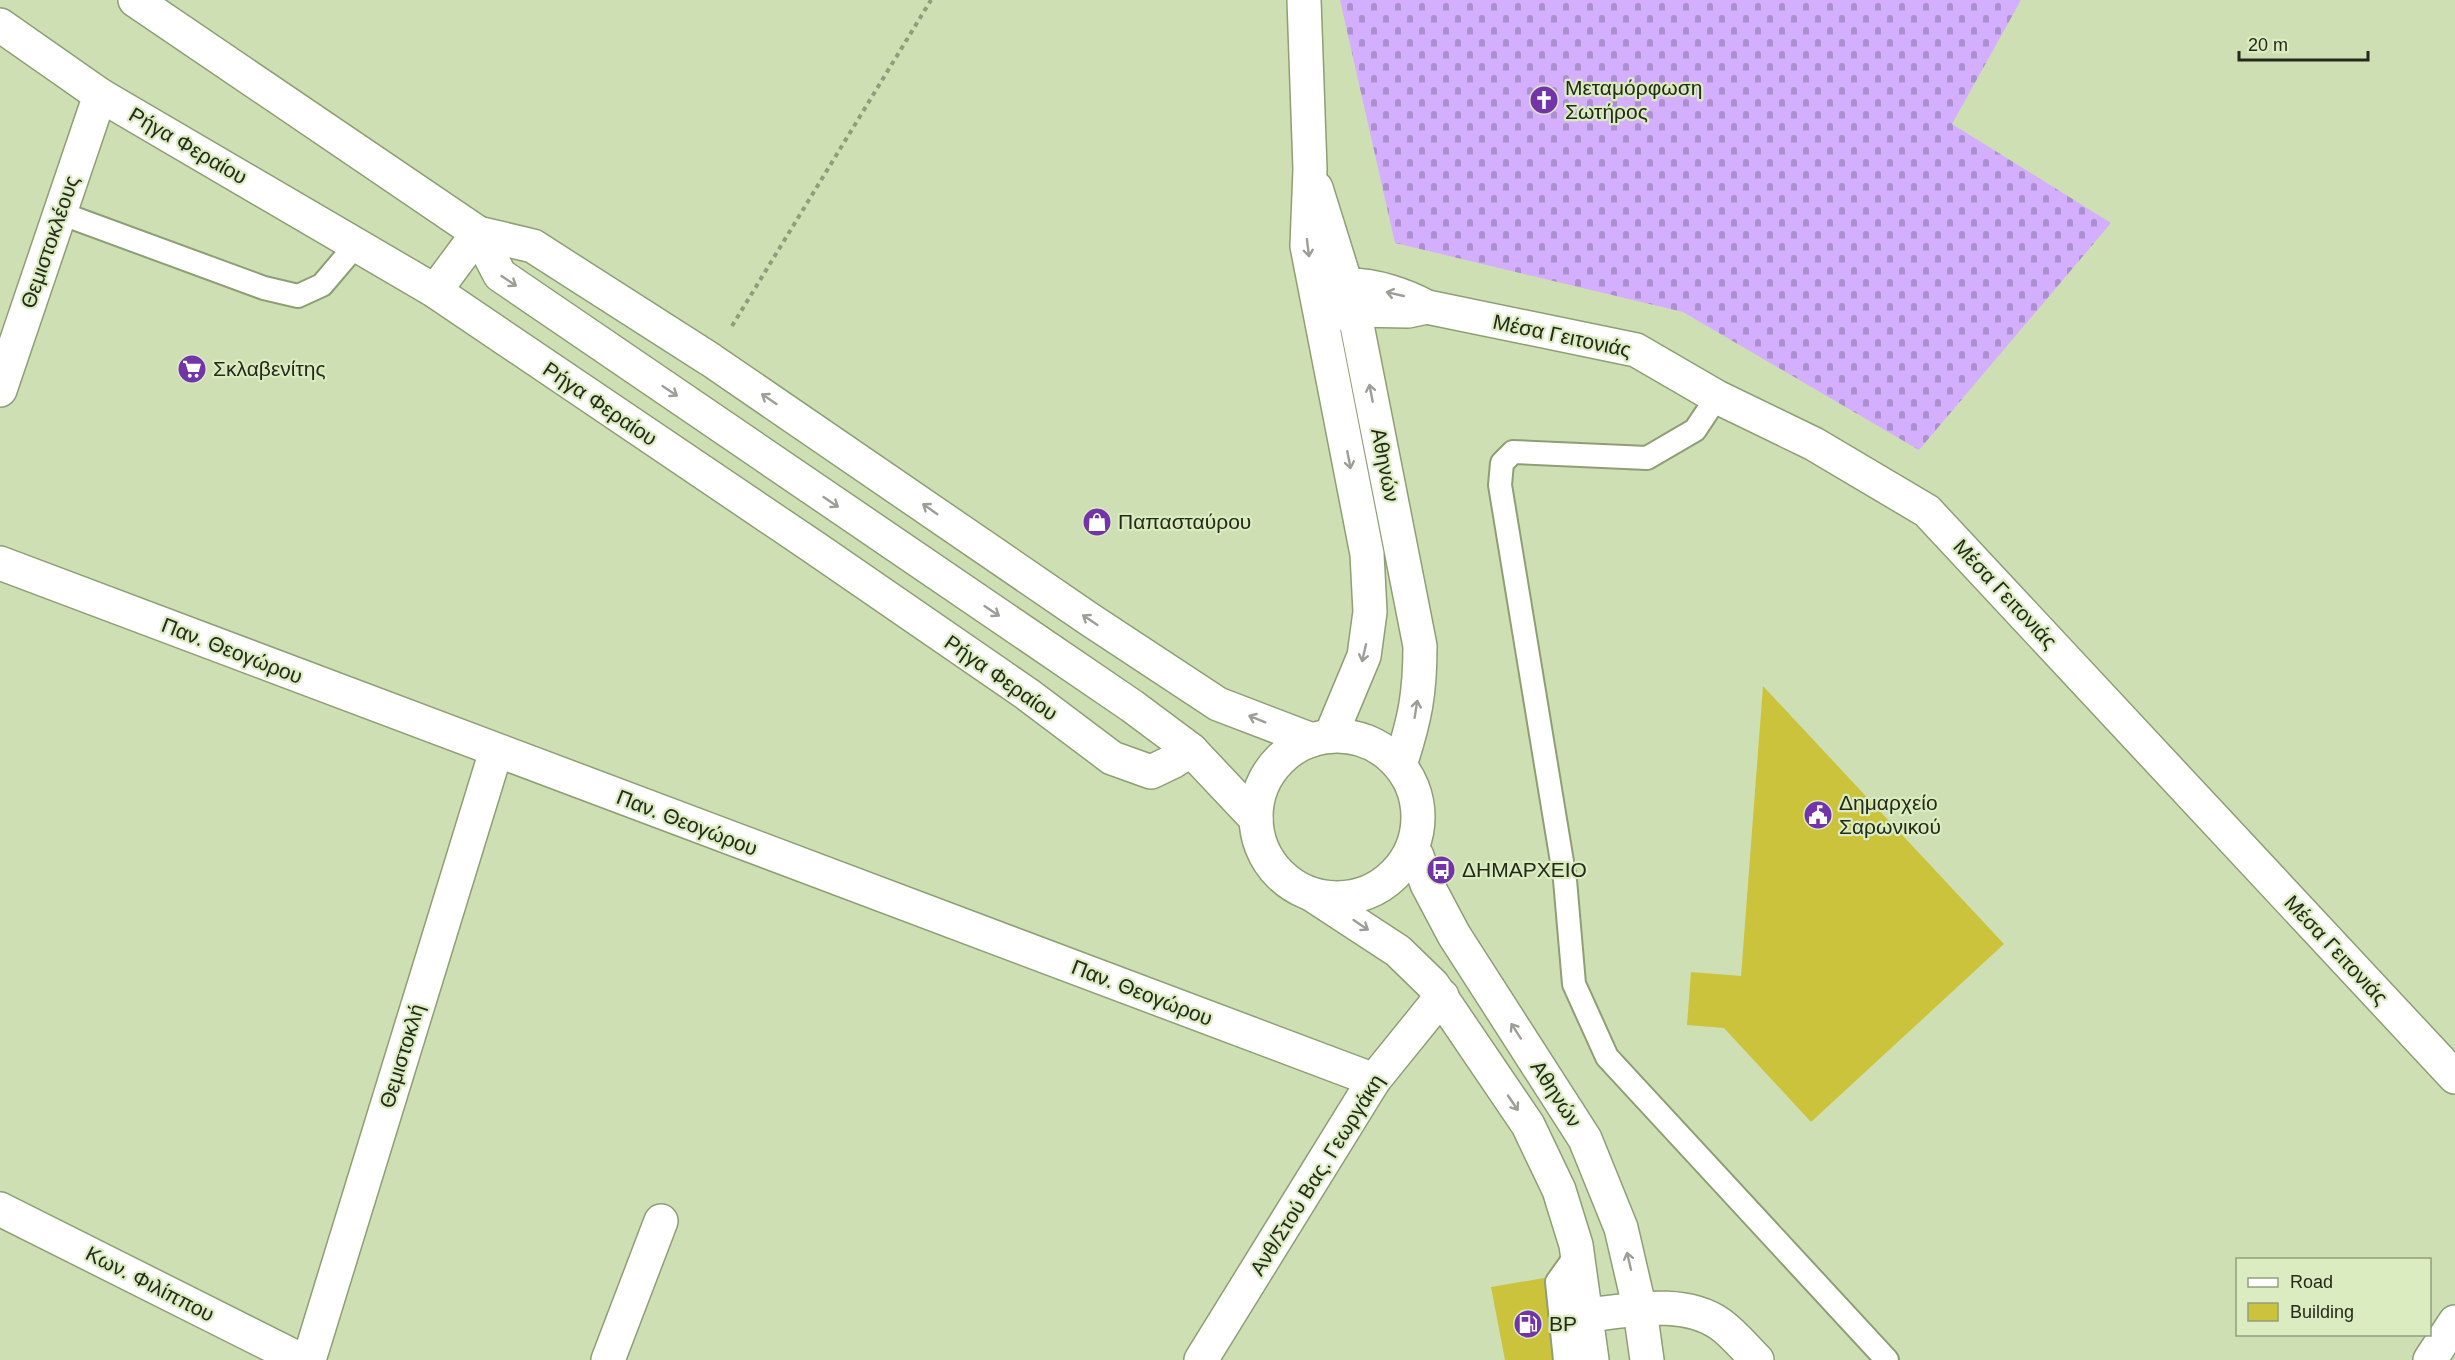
<svg xmlns="http://www.w3.org/2000/svg" width="2455" height="1360" font-family="Arial,sans-serif">
	<style>
		.cemetery { fill: url(#cemetery-stones) }
		.building { fill: #ccc33c }
		.lines { fill: none; stroke-linecap: round; stroke-linejoin: round }
		.service-casing { stroke: #8e9e75; stroke-width: 26 }
		.minor-casing { stroke: #8e9e75; stroke-width: 36 }
		.tertiary-casing { stroke: #8e9e75; stroke-width: 36 }
		.secondary-casing { stroke: #8e9e75; stroke-width: 36 }
		.path { stroke: #909d7c; stroke-width: 4; stroke-dasharray: 4.5 4.5; stroke-linecap: butt }
		.service { stroke: #fff; stroke-width: 22 }
		.minor { stroke: #fff; stroke-width: 33 }
		.tertiary { stroke: #fff; stroke-width: 33 }
		.secondary { stroke: #fff; stroke-width: 33 }
		.oneway { stroke: #9c9f98 }
		.labels { text-anchor: middle; stroke-width: 4.5; stroke-linejoin: round; paint-order: stroke }
		.poi-label { font-size: 21px; fill: #242a1a; stroke: #dbecc0; text-anchor: start }
		.street-label { font-size: 21px; fill: #242a1a; stroke: #dbecc0 }
	</style>
	<defs>
		<pattern id="cemetery-stones" width="16" height="16" patternUnits="userSpaceOnUse" patternTransform="scale(1.5)"><rect width="16" height="16" fill="#d4afff"/><path d="M2 7V4a2 2 0 0 1 4 0v3zM10 15v-3a2 2 0 0 1 4 0v3z" fill="#ac8fce"/></pattern>
	</defs>
	<rect width="100%" height="100%" fill="#cedfb4"/>
	<polygon class="cemetery" points="1340,0 2021,0 1952,124 2111,223 1919,450 1683,312 1395,243"/>
	<g class="building">
		<polygon points="1763,686 2004,944 1811,1122 1724,1028 1687,1025 1691,972 1741,976"/>
		<polygon points="1550,1277 1566,1360 1505,1360 1491,1287"/>
	</g>
	<g class="lines">
		<g class="service-casing">
			<g id="service">
				<polyline points="60,213 264,288 298,296 322,285 356,245"/>
				<polyline points="1717,397 1695,430 1647,458 1513,452 1502,463 1500,485 1565,880 1574,984 1607,1057 1887,1360"/>
				<polyline points="1565,1360 1557,1282 1577,1254"/>
			</g>
		</g>
		<g class="minor-casing">
			<g id="minor">
				<polyline points="0,25 100,95 435,291 818,550 1027,694 1112,758 1151,772 1174,761 1191,750"/>
				<path d="M 1321,290 C 1331,288 1340,285 1350,285 C 1375,285 1405,295 1427,307 L 1408,311 L 1354,310 L 1326,316"/>
				<polyline points="435,291 478,233"/>
				<polyline points="1427,307 1636,350 1717,397 1814,444 1927,511 2455,1077"/>
				<polyline points="0,390 100,95"/>
				<polyline points="0,563 1374,1080"/>
				<polyline points="0,1209 301,1360"/>
				<polyline points="309,1360 496,751"/>
				<polyline points="608,1360 661,1221"/>
				<polyline points="1201,1360 1374,1080 1442,996"/>
				<polyline points="2430,1360 2455,1322"/>
			</g>
		</g>
		<g class="tertiary-casing">
			<g id="tertiary">
				<polyline points="135,0 478,233 533,246 711,360 1089,619 1218,704 1312,740"/>
				<polyline points="478,233 500,275 1132,706 1191,750 1256,819"/>
				<path d="M 1587,1315 C 1629,1311 1682,1298 1720,1324 C 1734,1334 1745,1348 1757,1360"/>
			</g>
		</g>
		<g class="secondary-casing">
			<g id="secondary">
				<polyline points="1304,0 1310,169 1307,246 1367,554 1370,612 1364,656 1331,735"/>
				<path d="M 1316,188 L 1354,310 L 1420,646 C 1420,694 1415,719 1400,765"/>
				<circle cx="1337" cy="817" r="81"/>
				<polyline points="1412,850 1417,856 1427,884 1454,935 1585,1139 1621,1228 1640,1310 1647,1360"/>
				<polyline points="1311,894 1398,951 1433,985 1528,1125 1559,1190 1576,1245 1592,1360"/>
			</g>
		</g>
		<polyline class="path" points="732,326 931,0"/>
		<use href="#service" class="service"/>
		<use href="#minor" class="minor"/>
		<use href="#tertiary" class="tertiary"/>
		<use href="#secondary" class="secondary"/>
	</g>
	<defs><path id="oneway-shaft" d="M-6 0H5M1.5-3L5.5 0L1.5 3" fill="none" stroke-width="1.6" stroke-linecap="round" stroke-linejoin="round" transform="scale(1.5)"/></defs>
	<g class="oneway">
		<use href="#oneway-shaft" transform="translate(1308 248) rotate(83)"/>
		<use href="#oneway-shaft" transform="translate(509 281) rotate(34)"/>
		<use href="#oneway-shaft" transform="translate(1395 294) rotate(-167)"/>
		<use href="#oneway-shaft" transform="translate(670 391) rotate(34)"/>
		<use href="#oneway-shaft" transform="translate(1371 393) rotate(-101)"/>
		<use href="#oneway-shaft" transform="translate(769 399) rotate(-146)"/>
		<use href="#oneway-shaft" transform="translate(1349 460) rotate(79)"/>
		<use href="#oneway-shaft" transform="translate(831 502) rotate(34)"/>
		<use href="#oneway-shaft" transform="translate(930 509) rotate(-145)"/>
		<use href="#oneway-shaft" transform="translate(992 611) rotate(34)"/>
		<use href="#oneway-shaft" transform="translate(1090 620) rotate(-146)"/>
		<use href="#oneway-shaft" transform="translate(1364 653) rotate(103)"/>
		<use href="#oneway-shaft" transform="translate(1416 709) rotate(-81)"/>
		<use href="#oneway-shaft" transform="translate(1257 719) rotate(-158)"/>
		<use href="#oneway-shaft" transform="translate(1361 925) rotate(34)"/>
		<use href="#oneway-shaft" transform="translate(1516 1031) rotate(-123)"/>
		<use href="#oneway-shaft" transform="translate(1513 1103) rotate(56)"/>
		<use href="#oneway-shaft" transform="translate(1629 1261) rotate(-103)"/>
	</g>
	<defs>
		<g id="church-disc" transform="scale(1.5)"><circle r="9.5" fill="#7334a9" stroke="#dbecc0"/><path d="M-1.2-6h2.4v3.5h3.3v2.4h-3.3V6h-2.4V-.1h-3.3v-2.4h3.3Z" fill="#fff"/></g>
		<g id="supermarket-disc" transform="scale(1.5)"><circle r="9.5" fill="#7334a9" stroke="#dbecc0"/><path d="M-6-5.5h2.5l.6 2H6L4.5 2H-2.5L-4.4-4H-6ZM-1.5 3.2a1.3 1.3 0 1 0 .1 0ZM3 3.2a1.3 1.3 0 1 0 .1 0Z" fill="#fff"/></g>
		<g id="shop-disc" transform="scale(1.5)"><circle r="9.5" fill="#7334a9" stroke="#dbecc0"/><path d="M-5-2.5h2.3a2.7 3.5 0 0 1 5.4 0H5L5.5 6h-11ZM-1.5-2.5h3a1.5 2.3 0 0 0-3 0Z" fill="#fff"/></g>
		<g id="civic-disc" transform="scale(1.5)"><circle r="9.5" fill="#7334a9" stroke="#dbecc0"/><path d="M-.6-6.5H3V-4.5H.6V-3L4-1V1h2V6H-6V1h2V-1L-.6-3ZM-1.2 2.5V6h2.4V2.5Z" fill="#fff"/></g>
		<g id="bus-disc" transform="scale(1.5)"><circle r="9.5" fill="#7334a9" stroke="#dbecc0"/><path d="M-5-6H5V4H4V6H2V4H-2V6H-4V4H-5ZM-3.5-4V0h7V-4ZM-3.5 1.2v1.5H-2V1.2ZM2 1.2v1.5H3.5V1.2Z" fill="#fff"/></g>
		<g id="fuel-disc" transform="scale(1.5)"><circle r="9.5" fill="#7334a9" stroke="#dbecc0"/><path d="M-5.5-6h7V0h2V4h1.3V-2.5L3-4.5l.8-.8L6-3V5H2.5V1h-1V6h-7ZM-4.2-4.7v3.2H.2V-4.7Z" fill="#fff"/></g>
	</defs>
	<g fill-rule="evenodd">
		<use href="#church-disc" x="1544" y="100"/>
		<use href="#supermarket-disc" x="192" y="369"/>
		<use href="#shop-disc" x="1097" y="522"/>
		<use href="#civic-disc" x="1818" y="815"/>
		<use href="#bus-disc" x="1441" y="870"/>
		<use href="#fuel-disc" x="1528" y="1324"/>
	</g>
	<g class="labels">
		<g class="poi-label">
			<text x="1565" y="95">Μεταμόρφωση<tspan x="1565" dy="24">Σωτήρος</tspan></text>
			<text x="213" y="376">Σκλαβενίτης</text>
			<text x="1118" y="529">Παπασταύρου</text>
			<text x="1839" y="810">Δημαρχείο<tspan x="1839" dy="24">Σαρωνικού</tspan></text>
			<text x="1462" y="877">ΔΗΜΑΡΧΕΙΟ</text>
			<text x="1549" y="1331">BP</text>
		</g>
		<g class="street-label">
			<text transform="translate(188 146) rotate(30)" y="7">Ρήγα Φεραίου</text>
			<text transform="translate(50 242) rotate(-71)" y="7">Θεμιστοκλέους</text>
			<text transform="translate(1562 336) rotate(12)" y="7">Μέσα Γειτονιάς</text>
			<text transform="translate(600 404) rotate(34)" y="7">Ρήγα Φεραίου</text>
			<text transform="translate(1385 465) rotate(79)" y="7">Αθηνών</text>
			<text transform="translate(2005 594) rotate(47)" y="7">Μέσα Γειτονιάς</text>
			<text transform="translate(232 651) rotate(21)" y="7">Παν. Θεογώρου</text>
			<text transform="translate(1001 678) rotate(35)" y="7">Ρήγα Φεραίου</text>
			<text transform="translate(687 823) rotate(21)" y="7">Παν. Θεογώρου</text>
			<text transform="translate(2336 950) rotate(47)" y="7">Μέσα Γειτονιάς</text>
			<text transform="translate(1142 993) rotate(21)" y="7">Παν. Θεογώρου</text>
			<text transform="translate(402 1056) rotate(-73)" y="7">Θεμιστοκλή</text>
			<text transform="translate(1556 1094) rotate(57)" y="7">Αθηνών</text>
			<text transform="translate(1317 1175) rotate(-58)" y="7">Ανθ/Στού Βας. Γεωργάκη</text>
			<text transform="translate(150 1284) rotate(27)" y="7">Κων. Φιλίππου</text>
		</g>
	</g>
	<rect x="2236" y="1258" width="195" height="78" fill="#dbecc0" stroke="#929e7e" stroke-width="1.5"/>
	<rect x="2248" y="1278" width="30" height="9" fill="#ffffff" stroke="#929e7e" stroke-width="1.5"/>
	<text x="2290" y="1288" font-size="18" fill="#242a1a">Road</text>
	<rect x="2248" y="1303" width="30" height="18" fill="#ccc33c" stroke="#929e7e" stroke-width="1.5"/>
	<text x="2290" y="1318" font-size="18" fill="#242a1a">Building</text>
	<path d="M2239 51v9h129v-9" fill="none" stroke="#242a1a" stroke-width="3"/>
	<text x="2248" y="51" font-size="18" fill="#242a1a" stroke="#dbecc0" stroke-width="4.5" paint-order="stroke">20 m</text>
</svg>
